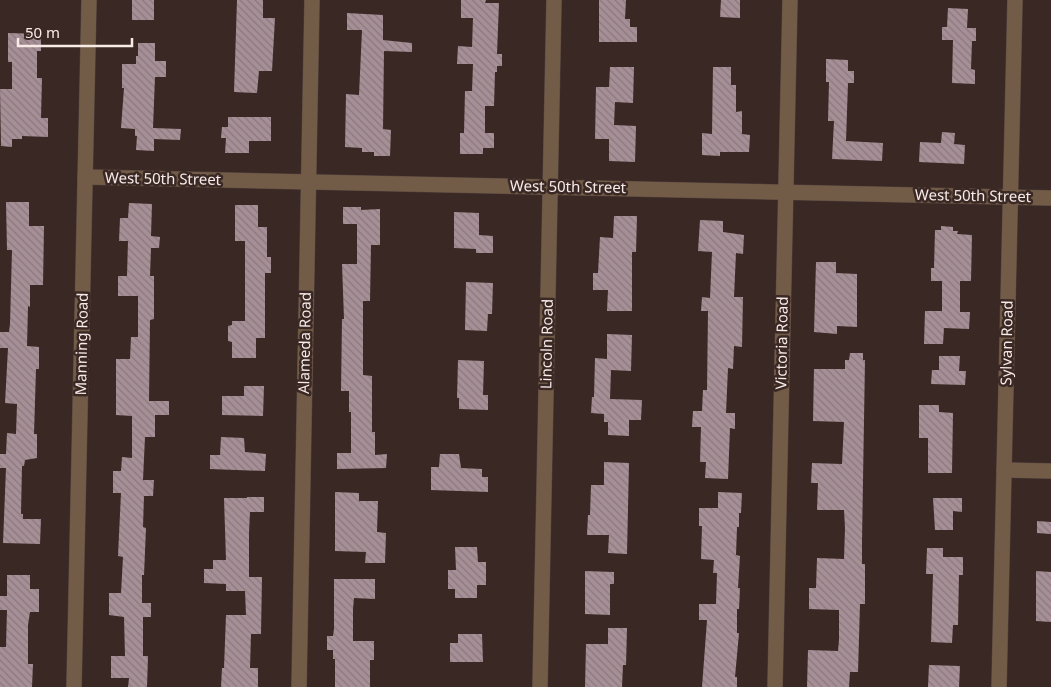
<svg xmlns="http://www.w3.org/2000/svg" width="1051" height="687" font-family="'Noto Sans',sans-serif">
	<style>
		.building { fill: url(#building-back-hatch) }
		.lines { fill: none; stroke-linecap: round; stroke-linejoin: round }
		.minor-casing { stroke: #54433f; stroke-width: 16 }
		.minor { stroke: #735c47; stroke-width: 15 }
		.labels { text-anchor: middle; stroke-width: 5; stroke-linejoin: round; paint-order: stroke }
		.street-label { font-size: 15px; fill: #f7eae7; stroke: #3a2824 }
	</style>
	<defs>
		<pattern id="building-back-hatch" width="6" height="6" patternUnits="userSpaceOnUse" patternTransform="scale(1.25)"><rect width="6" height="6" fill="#a68f96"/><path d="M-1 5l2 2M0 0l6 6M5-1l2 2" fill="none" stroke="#8a797e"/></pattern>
	</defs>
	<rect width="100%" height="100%" fill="#3a2824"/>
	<g class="building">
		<rect x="132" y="0" width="22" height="20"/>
		<polygon points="237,0 263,0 263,18 275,18 272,71 259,71 257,93 234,92"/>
		<polygon points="461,0 486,0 485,3 499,3 497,54 502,54 502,66 497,66 497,72 495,72 494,106 485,106 485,133 494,133 494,148 483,148 483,154 460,154 460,133 464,133 465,91 472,91 473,64 457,64 458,46 472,47 473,18 461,18"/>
		<polygon points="599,0 626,0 625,19 630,19 630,27 637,27 637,42 599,42"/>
		<polygon points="721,0 740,0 740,18 720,17"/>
		<polygon points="948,8 968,9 967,28 976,28 976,41 972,41 971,69 975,70 975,84 952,83 953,40 942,40 942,27 947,27"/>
		<polygon points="347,13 383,15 383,40 412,43 412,52 384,51 383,129 391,130 390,156 374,156 374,152 362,152 362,148 345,147 346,94 359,95 362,30 347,30"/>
		<polygon points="8,33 41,34 41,51 37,51 37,78 42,78 41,118 48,118 48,137 22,136 22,139 12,139 12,147 1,146 0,89 12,89 12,62 8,62"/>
		<polygon points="138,43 155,43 155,61 166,61 166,77 155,77 153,128 181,129 180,140 154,139 154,151 136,150 137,136 135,136 135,129 121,128 124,88 122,88 122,64 136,64 136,56 138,56"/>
		<polygon points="826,59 848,60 848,71 854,71 854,83 848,83 846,141 883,143 882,161 832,159 834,121 828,121 829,82 826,82"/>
		<polygon points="610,67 634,67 633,103 615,102 614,125 636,126 635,162 609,161 609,139 595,139 596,87 609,87"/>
		<polygon points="713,67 731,67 731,85 736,85 736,112 742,111 742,134 750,135 749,152 720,152 720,156 702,155 702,133 712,134"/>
		<polygon points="228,117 271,117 271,141 249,141 249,153 225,153 226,138 221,138 222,127 228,127"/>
		<polygon points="942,132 955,133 954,144 965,145 964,164 919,162 920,142 941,143"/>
		<polygon points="6,202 29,202 29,226 44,226 43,285 30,285 30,307 28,306 27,346 39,347 39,369 36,369 34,434 37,434 37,458 25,460 24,466 22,466 21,514 23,514 23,519 41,519 40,544 3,543 6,468 0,468 0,454 6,454 7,433 16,434 17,404 5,403 8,348 0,348 0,332 9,332 10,324 12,250 7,250"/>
		<polygon points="129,203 152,204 151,236 160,237 159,248 151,248 150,276 154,276 154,319 150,320 149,401 169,401 169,415 155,415 155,437 145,437 143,480 154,480 153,496 144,496 143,527 146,528 144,575 142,575 142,603 151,603 151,617 143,617 143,656 148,656 147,687 128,687 129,678 111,678 111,656 125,656 124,617 109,615 109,593 121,593 123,557 118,556 121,493 113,493 113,471 121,471 122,457 132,458 132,416 116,415 116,359 130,359 131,337 138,337 138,296 118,296 118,276 127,276 128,241 119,241 120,218 128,218"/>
		<polygon points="235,205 258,205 258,227 267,227 267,257 271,257 271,273 265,273 265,338 256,338 256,358 232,358 232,342 228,341 228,326 232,325 232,321 245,321 245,241 235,241"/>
		<polygon points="343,207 361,207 361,210 380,209 380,245 371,245 370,301 363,301 363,375 372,376 372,432 375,432 375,455 387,454 386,468 337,469 337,453 351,453 351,412 349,412 349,391 341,391 342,319 344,319 342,264 357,264 357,224 343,224"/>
		<polygon points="454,212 479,213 479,235 493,236 493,253 476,253 476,249 454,248"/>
		<polygon points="614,216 637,216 636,252 632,252 632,311 607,311 608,290 593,290 593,273 598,273 600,237 613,238"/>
		<polygon points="700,220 723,221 723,232 744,235 743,254 736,253 734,297 743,297 742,347 734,346 733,369 728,368 726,413 735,413 735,429 730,428 728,479 705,478 706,462 700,462 701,427 692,427 693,411 702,411 703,390 707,390 708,311 701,311 702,297 710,298 712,252 698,251"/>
		<polygon points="941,226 953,227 953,231 958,231 957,234 972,235 971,281 960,281 960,312 970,312 969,329 944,328 943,344 924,344 925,311 942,311 942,281 931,281 931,268 934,268 935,230 941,230"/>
		<polygon points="816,262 836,262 836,273 857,274 857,327 837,326 837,334 814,332"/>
		<polygon points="466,282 493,283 492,314 488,314 487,331 465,330"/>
		<polygon points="607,334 632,335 631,371 611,370 610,399 642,400 641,420 629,420 629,436 608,435 608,422 604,422 604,414 591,413 592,397 594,397 595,358 607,359"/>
		<polygon points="850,353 863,353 863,360 865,360 862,542 862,564 865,564 865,604 860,604 858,672 850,672 849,687 807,687 808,650 838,651 839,640 839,610 809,609 809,588 816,588 817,558 844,559 845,528 844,510 817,510 818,483 811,483 812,463 842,464 844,422 813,421 814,369 845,369 845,360 849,360"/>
		<polygon points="939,356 960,356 959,371 966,371 965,385 931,384 932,370 939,370"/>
		<polygon points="458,360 484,361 483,395 488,395 488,410 459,409 459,398 457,398"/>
		<polygon points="244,386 264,386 263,416 222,415 222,396 244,396"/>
		<polygon points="919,405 939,405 939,412 953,413 952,473 928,473 928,438 919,438"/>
		<polygon points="221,437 244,438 245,452 266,454 265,471 210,469 210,455 220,455"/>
		<polygon points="440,454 459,454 461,468 482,469 482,477 488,477 488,492 431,490 431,467 439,467"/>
		<polygon points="604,462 629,463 627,554 608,553 609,535 587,535 588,515 590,515 591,485 604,485"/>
		<polygon points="335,492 359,493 359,501 378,501 377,532 386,533 385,563 365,563 366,552 335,551"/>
		<polygon points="718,492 742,493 741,513 739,513 739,527 737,527 736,555 740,556 738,588 740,588 739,609 737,609 737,633 739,633 735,677 737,677 737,687 702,687 707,620 699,620 699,604 716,604 717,573 713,573 714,560 701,559 702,526 699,526 699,508 718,508"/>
		<polygon points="247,497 264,497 264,512 250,512 249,533 249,577 262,577 261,634 251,634 250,668 258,668 258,687 221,687 222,668 224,668 226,615 246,615 245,591 226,591 226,584 204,583 204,569 213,569 213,560 226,560 224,498 247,498"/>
		<polygon points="933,498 962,498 962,512 953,511 953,530 935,530"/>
		<polygon points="1037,521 1051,522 1051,534 1037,533"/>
		<polygon points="455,547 477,547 478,562 486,562 486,585 477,585 477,598 455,598 455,589 448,589 448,570 456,570"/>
		<polygon points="927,548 943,548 943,557 963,557 963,575 959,575 958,625 953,625 952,643 931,642 933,574 926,574"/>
		<polygon points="585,571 614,572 614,584 610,584 610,615 585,614"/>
		<polygon points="1036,571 1051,572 1051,622 1036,621"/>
		<polygon points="7,575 30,575 30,589 39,589 39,612 30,612 28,625 28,664 33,664 32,687 0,687 0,647 6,647 7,610 0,610 0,596 7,596"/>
		<polygon points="334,579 375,579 375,599 354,598 353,609 353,641 374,641 374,660 370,660 370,687 335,687 335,659 333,659 333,650 327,650 327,636 333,636 334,629"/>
		<polygon points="608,628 627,628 626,665 623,665 622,687 585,687 586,644 608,644"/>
		<polygon points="458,634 482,634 483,662 450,662 450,643 458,643"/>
		<polygon points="929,665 960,666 959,687 928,687"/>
	</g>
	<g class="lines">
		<g class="minor-casing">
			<g id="minor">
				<polyline points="85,177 1051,198"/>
				<polyline points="1004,470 1051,471"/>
				<polyline points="74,687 89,0"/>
				<polyline points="299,687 312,0"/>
				<polyline points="540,687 554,0"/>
				<polyline points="775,687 790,0"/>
				<polyline points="999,687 1015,0"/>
			</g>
		</g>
		<use href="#minor" class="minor"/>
	</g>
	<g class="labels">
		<g class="street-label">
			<text transform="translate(163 179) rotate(1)" y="5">West 50th Street</text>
			<text transform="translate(568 187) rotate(1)" y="5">West 50th Street</text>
			<text transform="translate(973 196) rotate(1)" y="5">West 50th Street</text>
			<text transform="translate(305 343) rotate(-89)" y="5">Alameda Road</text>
			<text transform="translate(782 343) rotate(-89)" y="5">Victoria Road</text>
			<text transform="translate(1007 343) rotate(-89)" y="5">Sylvan Road</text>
			<text transform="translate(82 344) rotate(-89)" y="5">Manning Road</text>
			<text transform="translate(547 344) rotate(-89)" y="5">Lincoln Road</text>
		</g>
	</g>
	<path d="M18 38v8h114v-8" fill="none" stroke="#f7eae7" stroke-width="2.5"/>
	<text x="25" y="38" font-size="15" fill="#f7eae7" stroke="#3a2824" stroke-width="4" paint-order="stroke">50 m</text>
</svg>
